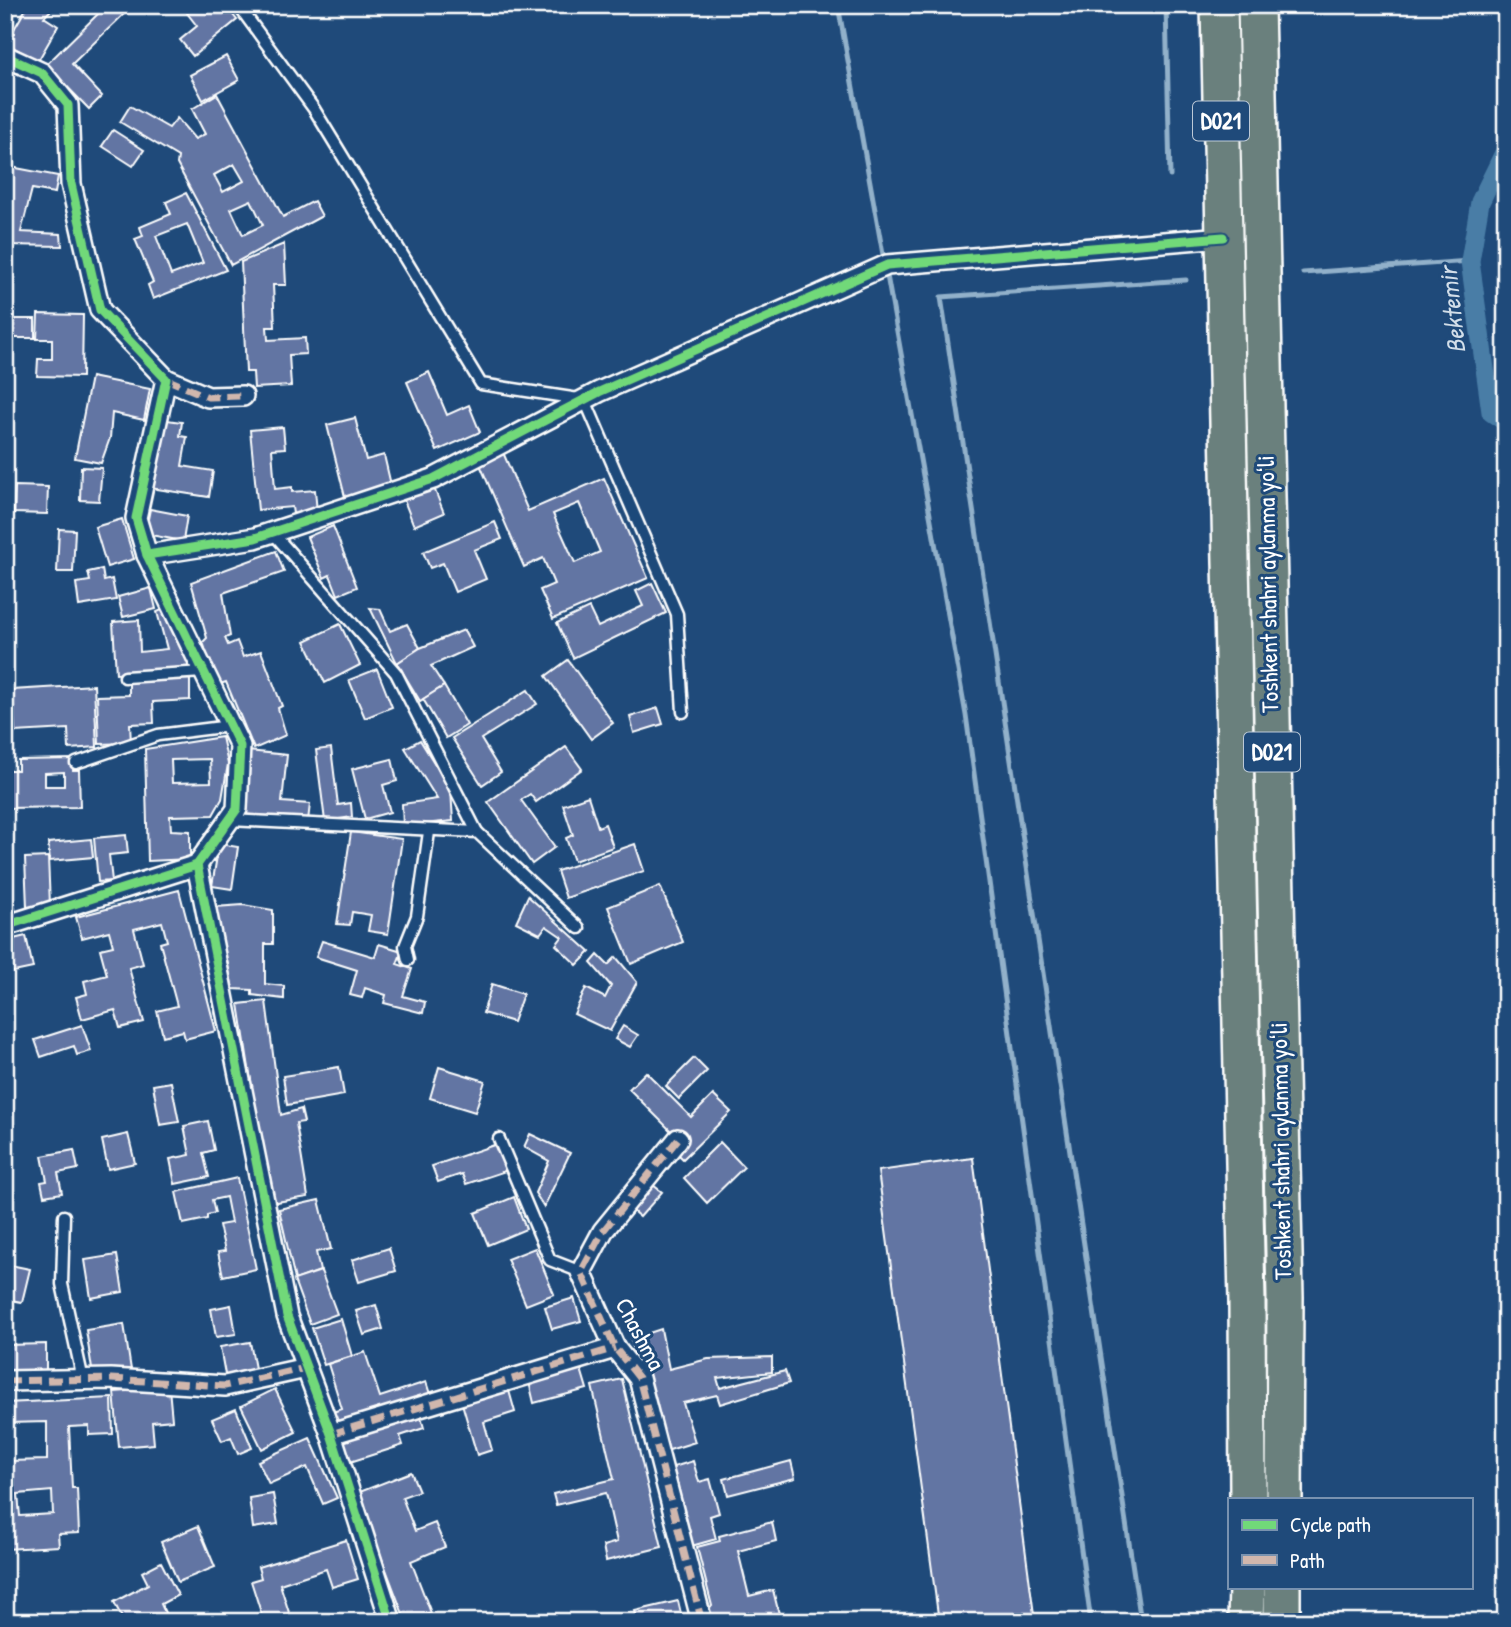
<svg xmlns="http://www.w3.org/2000/svg" width="1511" height="1627" font-family="'Patrick Hand',sans-serif">
	<style>
		.lines { fill: none; stroke-linecap: round; stroke-linejoin: round }
		.stream { stroke: #92b1ca; stroke-width: 5 }
		.canal { stroke: #497da6; stroke-width: 19 }
		.building { fill: #6274a3; stroke: #fff; stroke-width: 2; fill-rule: evenodd }
		.lane-casing { stroke: #fff; stroke-width: 15 }
		.street-casing { stroke: #fff; stroke-width: 24 }
		.highway-casing { stroke: #fff; stroke-width: 40 }
		.lane { stroke: #1f4a7a; stroke-width: 10 }
		.street { stroke: #1f4a7a; stroke-width: 19 }
		.highway { stroke: #6a807d; stroke-width: 35 }
		.quiet { stroke: #d1b7ad; stroke-width: 7; stroke-dasharray: 14 7; stroke-linecap: butt }
		.cycleway-casing { stroke: #1f4a7a; stroke-width: 13 }
		.cycleway { stroke: #71d979; stroke-width: 9 }
		.labels { text-anchor: middle; stroke-width: 6; stroke-linejoin: round; paint-order: stroke }
		.shield { fill: #1f4a7a; stroke: #bcc9d7; stroke-width: 2 }
		.shield-label { font-size: 23px; font-weight: bold; fill: #fff }
		.street-label { font-size: 24px; fill: #fff; stroke: #1f4a7a }
		.water-label { font-size: 26px; font-style: italic; fill: #d2dee9; stroke: #1f4a7a }
	</style>
	<rect width="100%" height="100%" fill="#1f4a7a"/>
	<filter id="ink" filterUnits="userSpaceOnUse"><feTurbulence type="fractalNoise" baseFrequency=".0143" numOctaves="2"/><feDisplacementMap in="SourceGraphic" scale="14" xChannelSelector="R" yChannelSelector="G"/><feConvolveMatrix kernelMatrix="1 2 1 2 8 2 1 2 1" color-interpolation-filters="sRGB"/></filter>
	<g filter="url(#ink)">
		<g class="lines">
			<g class="stream">
				<polyline points="838,5 884,260"/>
				<polyline points="1166,5 1170,176"/>
				<polyline points="886,270 966,715 1091,1622"/>
				<polyline points="1303,273 1470,261"/>
				<polyline points="1141,1622 941,297 1186,280"/>
			</g>
			<polyline class="canal" points="1506,149 1480,202 1470,261 1491,412 1506,422"/>
		</g>
		<g class="building">
			<polygon points="56,5 44,17 58,26 38,61 6,43 28,5"/>
			<polygon points="107,5 115,5 124,14 72,64 102,96 89,109 46,65"/>
			<polygon points="197,5 225,5 237,20 193,56 180,40 197,26 187,13"/>
			<polygon points="226,56 239,80 203,100 190,75"/>
			<path d="M 217,94 L 283,217 L 314,201 L 322,216 L 231,265 L 177,164 L 178,157 L 120,122 L 130,106 L 169,128 L 177,118 L 195,139 L 205,134 L 192,109 ZM 234,164 L 244,181 L 223,192 L 214,175 ZM 251,200 L 263,225 L 243,235 L 231,209 Z"/>
			<polygon points="113,130 144,150 133,166 102,146"/>
			<polygon points="11,167 58,176 55,193 32,189 21,232 61,234 62,246 5,245 5,189"/>
			<path d="M 186,193 L 226,270 L 153,299 L 148,285 L 153,282 L 135,239 L 143,236 L 140,227 L 171,214 L 166,202 ZM 187,224 L 203,263 L 171,275 L 156,236 Z"/>
			<polygon points="284,244 286,285 273,285 275,327 267,327 268,340 305,338 306,354 289,355 291,386 254,388 253,372 246,372 241,262"/>
			<polygon points="38,314 83,315 82,377 37,376 38,359 52,359 52,339 37,339"/>
			<rect x="5" y="319" width="30" height="19"/>
			<polygon points="429,372 447,415 469,405 480,432 437,451 407,382"/>
			<polygon points="91,377 150,389 144,420 112,413 110,438 101,463 75,458"/>
			<polygon points="355,418 366,460 384,455 391,485 345,497 327,425"/>
			<polygon points="160,419 182,422 180,436 187,437 182,466 213,471 209,497 150,488"/>
			<polygon points="283,427 285,448 272,449 275,489 292,487 292,492 315,490 317,512 293,514 292,507 258,510 250,430"/>
			<path d="M 502,450 L 528,511 L 604,478 L 648,578 L 553,619 L 540,590 L 554,584 L 543,558 L 524,567 L 478,460 ZM 579,503 L 600,552 L 575,563 L 553,514 Z"/>
			<polygon points="81,467 102,468 99,501 80,500"/>
			<polygon points="432,483 444,513 414,526 402,495"/>
			<polygon points="15,486 48,487 47,514 14,513"/>
			<polygon points="150,509 187,516 183,541 145,534"/>
			<polygon points="122,519 134,559 107,567 95,527"/>
			<polygon points="495,522 502,539 474,550 486,579 455,592 443,563 430,568 423,552"/>
			<polygon points="333,526 357,587 338,595 330,575 324,578 307,537"/>
			<polygon points="59,529 75,530 73,572 57,572"/>
			<polygon points="276,551 284,572 223,593 230,636 225,638 228,645 237,641 243,657 261,651 282,706 278,708 286,735 254,749 226,682 217,685 203,642 207,638 191,582"/>
			<polygon points="102,569 104,581 112,579 116,600 79,606 76,583 90,581 88,572"/>
			<polygon points="652,583 666,613 573,658 557,623 589,608 598,627 643,606 636,591"/>
			<polygon points="151,588 156,609 123,617 118,597"/>
			<polygon points="169,607 189,668 116,674 113,622 139,620 140,652 167,649 157,612"/>
			<polygon points="370,608 380,609 390,631 407,624 420,648 397,663"/>
			<polygon points="340,624 360,665 325,683 305,641"/>
			<polygon points="464,630 473,647 431,666 444,686 420,701 397,663 420,648"/>
			<polygon points="568,660 613,723 591,739 546,676"/>
			<polygon points="377,669 392,707 365,718 349,680"/>
			<polygon points="190,679 190,700 153,702 154,723 130,724 131,743 99,744 97,696 129,695 129,681"/>
			<polygon points="94,685 97,747 69,749 68,729 15,732 12,690"/>
			<polygon points="444,686 467,725 446,738 423,699"/>
			<polygon points="528,690 537,704 481,739 501,772 482,785 452,738"/>
			<polygon points="658,708 663,724 634,733 630,717"/>
			<path d="M 222,737 L 228,764 L 222,799 L 213,815 L 170,816 L 171,830 L 190,831 L 190,859 L 148,861 L 145,749 ZM 210,759 L 211,782 L 172,783 L 171,760 Z"/>
			<polygon points="420,740 451,790 453,821 403,826 402,804 437,799 405,748"/>
			<polygon points="566,747 582,769 536,802 530,794 521,800 555,847 532,864 488,802"/>
			<polygon points="331,748 338,805 351,803 352,817 325,821 316,750"/>
			<polygon points="248,751 287,755 282,802 310,804 308,821 242,814"/>
			<path d="M 73,759 L 73,770 L 79,770 L 80,807 L 5,808 L 5,770 L 18,770 L 18,760 ZM 64,772 L 64,786 L 45,786 L 45,773 Z"/>
			<polygon points="392,759 397,781 383,785 390,812 365,819 352,769"/>
			<polygon points="588,796 598,827 605,824 613,847 574,861 566,838 573,835 563,805"/>
			<polygon points="5,831 12,831 13,858 5,858"/>
			<polygon points="351,832 402,839 388,934 368,931 371,915 352,912 350,925 337,924"/>
			<polygon points="126,835 128,853 109,855 112,881 98,882 94,838"/>
			<polygon points="91,839 93,857 50,861 48,843"/>
			<polygon points="219,844 238,847 232,889 212,886"/>
			<polygon points="635,844 644,871 566,898 557,871"/>
			<polygon points="48,857 50,905 27,907 25,858"/>
			<polygon points="660,886 683,942 631,964 608,907"/>
			<polygon points="179,890 216,1031 185,1039 183,1031 163,1036 157,1011 177,1006 160,943 167,941 162,922 134,929 143,964 129,968 144,1022 120,1028 115,1010 82,1019 76,997 87,994 84,981 107,975 100,949 113,946 109,931 82,938 76,917"/>
			<polygon points="528,896 590,952 577,965 556,945 562,937 546,926 540,934 516,922"/>
			<polygon points="13,902 15,909 5,917 5,903"/>
			<polygon points="243,905 273,910 273,944 265,944 265,984 284,986 284,999 252,995 252,990 233,989 215,907"/>
			<polygon points="26,936 33,968 9,973 5,941"/>
			<polygon points="322,941 375,957 379,944 402,951 397,964 412,969 403,996 425,1002 423,1013 384,1003 386,995 365,988 362,998 350,995 357,970 316,957"/>
			<polygon points="598,955 608,965 616,957 637,982 610,1031 574,1014 586,988 605,998 611,986 591,963"/>
			<polygon points="492,984 523,994 513,1022 483,1013"/>
			<polygon points="266,1001 281,1115 301,1109 304,1122 296,1123 308,1197 270,1203 239,1004"/>
			<polygon points="82,1025 91,1051 77,1055 74,1046 41,1057 35,1040"/>
			<polygon points="623,1026 638,1035 630,1047 615,1039"/>
			<polygon points="694,1058 707,1071 679,1099 666,1086"/>
			<polygon points="339,1067 344,1095 287,1105 283,1076"/>
			<polygon points="439,1067 485,1081 475,1112 430,1098"/>
			<polygon points="646,1072 691,1117 713,1095 731,1112 683,1159 673,1149 681,1141 629,1089"/>
			<polygon points="171,1082 179,1122 160,1125 153,1085"/>
			<polygon points="208,1121 214,1150 203,1153 209,1177 175,1184 170,1159 190,1155 184,1126"/>
			<polygon points="128,1134 135,1163 108,1169 102,1140"/>
			<polygon points="530,1134 570,1153 544,1207 535,1193 549,1161 524,1147"/>
			<polygon points="720,1142 744,1167 707,1203 684,1178"/>
			<polygon points="497,1144 505,1171 466,1184 462,1174 438,1182 432,1166"/>
			<polygon points="74,1150 78,1169 58,1173 62,1193 44,1196 41,1182 47,1181 42,1156"/>
			<polygon points="973,1158 1035,1622 939,1622 878,1171"/>
			<polygon points="237,1178 256,1269 223,1276 218,1252 225,1251 219,1225 231,1223 226,1197 212,1200 215,1213 207,1215 207,1219 183,1224 176,1192"/>
			<polygon points="649,1182 662,1192 640,1217 628,1207"/>
			<polygon points="514,1197 526,1229 488,1245 475,1213"/>
			<polygon points="319,1200 331,1249 316,1252 320,1271 295,1280 279,1209"/>
			<polygon points="389,1248 396,1271 359,1282 352,1260"/>
			<polygon points="535,1248 554,1294 526,1305 507,1259"/>
			<polygon points="117,1255 123,1292 91,1298 85,1260"/>
			<polygon points="5,1264 30,1269 22,1302 5,1299"/>
			<polygon points="321,1271 337,1314 310,1324 294,1280"/>
			<polygon points="574,1298 581,1321 552,1329 545,1307"/>
			<polygon points="231,1305 236,1334 216,1337 211,1309"/>
			<polygon points="376,1305 383,1329 364,1335 356,1311"/>
			<polygon points="341,1319 352,1356 324,1365 312,1328"/>
			<polygon points="124,1324 131,1370 93,1376 86,1330"/>
			<polygon points="661,1329 669,1369 708,1359 772,1357 772,1372 717,1378 720,1388 785,1371 789,1383 720,1404 717,1395 683,1403 695,1442 663,1452 631,1339"/>
			<polygon points="250,1342 256,1374 226,1380 220,1347"/>
			<polygon points="46,1344 46,1376 5,1376 5,1345"/>
			<polygon points="365,1352 380,1397 426,1382 431,1397 334,1429 329,1413 342,1409 328,1364"/>
			<polygon points="581,1369 587,1389 534,1403 529,1382"/>
			<polygon points="622,1379 662,1547 606,1561 603,1546 617,1542 606,1493 556,1505 553,1494 614,1479 592,1386"/>
			<polygon points="508,1387 515,1412 484,1422 492,1450 477,1455 461,1400"/>
			<polygon points="169,1388 172,1420 152,1422 154,1444 119,1447 114,1392"/>
			<polygon points="275,1389 296,1432 262,1449 241,1406"/>
			<path d="M 112,1398 L 113,1434 L 89,1435 L 89,1426 L 69,1427 L 72,1488 L 77,1488 L 79,1533 L 58,1534 L 59,1546 L 5,1549 L 5,1403 ZM 47,1422 L 47,1460 L 8,1461 L 7,1423 ZM 52,1491 L 53,1514 L 20,1516 L 18,1494 Z"/>
			<polygon points="236,1409 252,1448 238,1454 231,1437 222,1441 212,1419"/>
			<polygon points="419,1410 424,1428 400,1436 403,1445 347,1463 338,1435"/>
			<polygon points="310,1438 337,1498 323,1504 307,1467 269,1484 258,1461"/>
			<polygon points="693,1461 699,1482 710,1479 719,1513 710,1516 716,1539 688,1547 667,1469"/>
			<polygon points="791,1461 795,1478 728,1495 724,1479"/>
			<polygon points="411,1472 419,1491 402,1497 415,1531 435,1523 445,1547 411,1561 431,1613 406,1622 357,1493"/>
			<polygon points="273,1494 278,1524 253,1528 249,1498"/>
			<polygon points="772,1522 776,1541 738,1551 749,1596 773,1590 781,1622 765,1622 764,1617 747,1622 711,1622 707,1608 712,1606 697,1547 720,1541 719,1536"/>
			<polygon points="198,1526 215,1567 178,1582 161,1542"/>
			<polygon points="346,1540 358,1579 332,1587 326,1569 280,1584 291,1619 264,1622 251,1581 261,1578 258,1567"/>
			<polygon points="161,1562 178,1595 161,1604 166,1615 154,1622 124,1622 114,1602 148,1584 142,1572"/>
			<polygon points="678,1601 683,1622 638,1622 635,1611"/>
		</g>
		<g class="lines">
			<g class="lane-casing">
				<g id="lane">
					<polyline points="238,5 314,109 481,384 585,400 677,614 683,712"/>
					<polyline points="273,533 396,673 477,832"/>
					<polyline points="125,677 203,672"/>
					<polyline points="76,763 158,735 230,726"/>
					<polyline points="230,820 477,832 579,928"/>
					<polyline points="408,960 405,946 417,916 429,832"/>
					<polyline points="499,1139 550,1260 581,1272"/>
					<polyline points="64,1216 62,1284 83,1380"/>
				</g>
			</g>
			<g class="street-casing">
				<g id="street">
					<polyline points="5,56 42,73 68,105 71,184 100,310 166,379 136,518 147,555 240,746 237,809 197,865 5,926"/>
					<polyline points="166,379 208,397 243,396"/>
					<polyline points="147,555 255,538 433,479 599,392 887,265 1223,237"/>
					<polyline points="197,865 287,1316 331,1434 391,1622"/>
					<polyline points="678,1139 603,1231 581,1272 615,1348 639,1378 702,1622"/>
					<polyline points="5,1381 111,1379 225,1386 306,1368"/>
					<polyline points="331,1434 615,1348"/>
				</g>
			</g>
			<g class="highway-casing">
				<g id="highway">
					<polyline points="1219,5 1247,1302 1248,1499"/>
					<polyline points="1256,5 1285,1297 1284,1499"/>
					<polyline points="1246,1622 1247,1587"/>
					<polyline points="1282,1622 1282,1587"/>
				</g>
			</g>
			<use href="#lane" class="lane"/>
			<use href="#street" class="street"/>
			<use href="#highway" class="highway"/>
			<g class="quiet">
				<polyline points="166,379 208,397 243,396"/>
				<polyline points="678,1139 603,1231 581,1272 615,1348 639,1378 702,1622"/>
				<polyline points="5,1381 111,1379 225,1386 306,1368"/>
				<polyline points="331,1434 615,1348"/>
			</g>
			<g class="cycleway-casing">
				<g id="cycleway">
					<polyline points="5,56 42,73 68,105 71,184 100,310 166,379 136,518 147,555 240,746 237,809 197,865 5,926"/>
					<polyline points="147,555 255,538 433,479 599,392 887,265 1223,237"/>
					<polyline points="197,865 287,1316 331,1434 391,1622"/>
				</g>
			</g>
			<use href="#cycleway" class="cycleway"/>
		</g>
	</g>
	<g class="labels">
		<g class="shield">
			<rect x="1193" y="101.5" width="56" height="39" rx="5"/>
			<rect x="1244" y="732.5" width="56" height="39" rx="5"/>
		</g>
		<g class="shield-label">
			<text x="1221" y="129">D021</text>
			<text x="1272" y="760">D021</text>
		</g>
		<g class="street-label">
			<text transform="translate(1268 584) rotate(-91)" y="8">Toshkent shahri aylanma yoʻli</text>
			<text transform="translate(1281 1151) rotate(-91)" y="8">Toshkent shahri aylanma yoʻli</text>
			<text transform="translate(640 1334) rotate(62)" y="8">Chashma</text>
		</g>
		<g class="water-label">
			<text transform="translate(1452 310) rotate(-96)" y="9">Bektemir</text>
		</g>
	</g>
	<rect width="1511" height="1627" fill="none" stroke="#1f4a7a" stroke-width="28"/>
	<rect x="14" y="14" width="1483" height="1599" fill="none" stroke="#fff" stroke-width="2.5" filter="url(#ink)"/>
	<rect x="1228" y="1498" width="245" height="91" fill="#1f4a7a" stroke="#7992af" stroke-width="2"/>
	<rect x="1242" y="1520" width="35" height="10" fill="#71d979" stroke="#7992af" stroke-width="2"/>
	<text x="1290" y="1532" font-size="21" fill="#ffffff">Cycle path</text>
	<rect x="1242" y="1555" width="35" height="10" fill="#d1b7ad" stroke="#7992af" stroke-width="2"/>
	<text x="1290" y="1568" font-size="21" fill="#ffffff">Path</text>
</svg>
